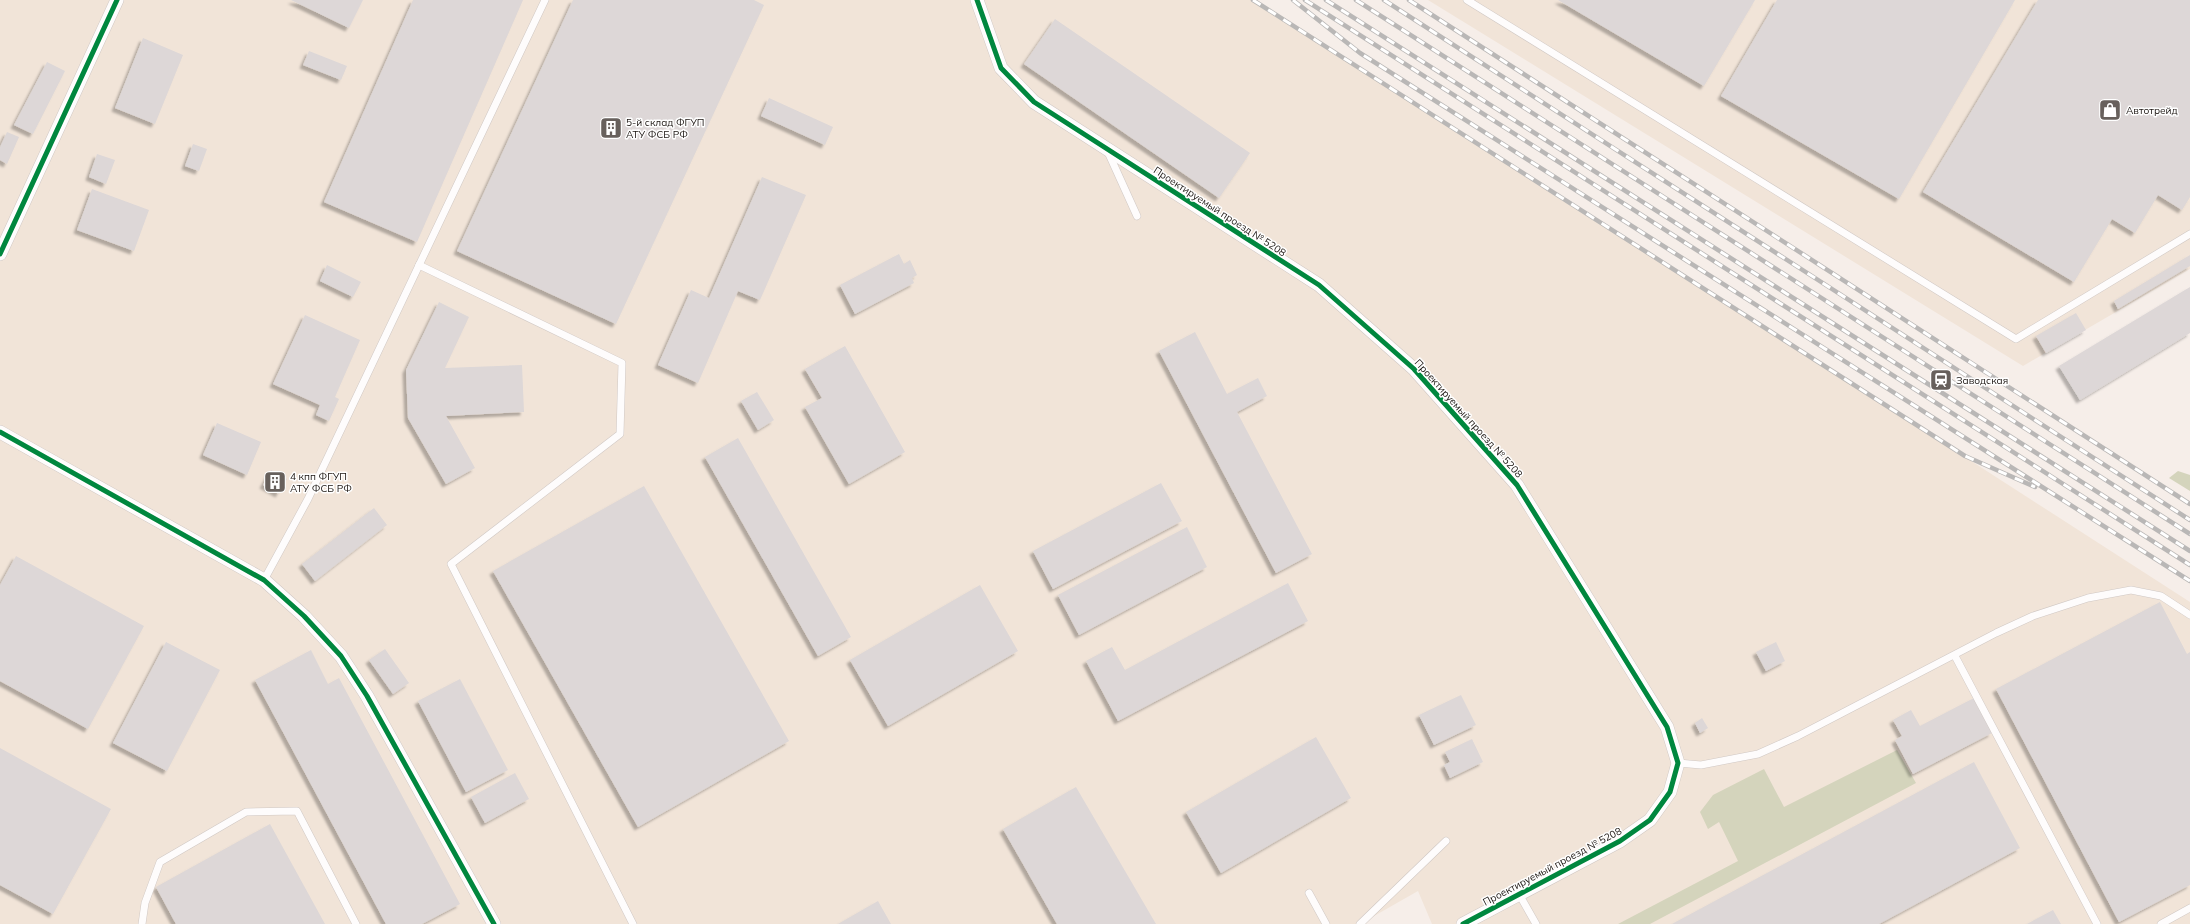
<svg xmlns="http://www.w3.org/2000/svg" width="2190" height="924" font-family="Mulish,sans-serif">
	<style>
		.industrial { fill: #f1e4d8 }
		.forest { fill: #d4d4bc }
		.building { fill: #ddd7d7; filter: url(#shadow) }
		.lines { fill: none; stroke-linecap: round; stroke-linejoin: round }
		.lane-casing { stroke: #d0c8c4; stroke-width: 8 }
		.street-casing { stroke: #d0c8c4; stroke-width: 14 }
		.lane { stroke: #fefcfc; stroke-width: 7 }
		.street { stroke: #fefcfc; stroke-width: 13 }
		.rail-casing { stroke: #b9b7b6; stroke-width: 4.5 }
		.rail { stroke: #fff; stroke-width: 3; stroke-dasharray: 9; stroke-linecap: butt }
		.cycleway-casing { stroke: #fff; stroke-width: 8 }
		.cycleway { stroke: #00873e; stroke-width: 5 }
		.labels { text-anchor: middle; stroke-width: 3; stroke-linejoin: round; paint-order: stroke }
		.poi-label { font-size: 10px; fill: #1a1410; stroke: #fff; text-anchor: start }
		.street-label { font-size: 10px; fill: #1a1410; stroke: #fff }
	</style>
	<defs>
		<filter id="shadow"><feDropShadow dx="-3.5" dy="3.5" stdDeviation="1" flood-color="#0004"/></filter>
	</defs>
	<rect width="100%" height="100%" fill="#f6eee9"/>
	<g class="industrial">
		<polygon points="0,0 1256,0 2190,602 2190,924 1432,924 1418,891 1360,924 0,924"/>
		<polygon points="1428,0 2190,0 2190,269 2023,366"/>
	</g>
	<g class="forest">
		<polygon points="2178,471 2190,475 2190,491 2169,478"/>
		<polygon points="1897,750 1916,783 1650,924 1618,924 1738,861 1719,822 1708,829 1700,812 1713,795 1764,769 1784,807"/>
	</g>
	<g class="building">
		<polygon points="291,0 363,0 349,28"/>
		<polygon points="413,0 523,0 417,242 324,202"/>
		<polygon points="573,0 754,0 764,5 616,324 457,251"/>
		<polygon points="1558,0 1755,0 1704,86"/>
		<polygon points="1777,0 2015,0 1899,199 1721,96"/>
		<polygon points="2038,0 2190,0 2190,197 2182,210 2158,195 2135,233 2112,219 2074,282 1923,192"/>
		<polygon points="1055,19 1250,153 1219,198 1024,64"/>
		<polygon points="143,38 183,55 155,124 115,108"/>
		<polygon points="309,51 347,66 341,80 303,65"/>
		<polygon points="47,62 65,71 33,134 14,125"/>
		<polygon points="769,98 833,127 825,145 761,116"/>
		<polygon points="7,132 19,137 7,164 0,160 0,147"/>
		<polygon points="193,144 207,149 199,171 185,166"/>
		<polygon points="97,154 115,160 106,184 89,177"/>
		<polygon points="762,177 806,195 760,300 738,291 698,383 658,365 691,290 709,298"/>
		<polygon points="92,189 149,210 134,251 77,230"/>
		<polygon points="899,254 904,264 910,260 917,275 912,278 914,283 855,314 840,285"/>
		<polygon points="2190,255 2190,266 2118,309 2114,301"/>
		<polygon points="327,265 361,282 353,297 320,281"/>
		<polygon points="2190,287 2190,333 2080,400 2059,366"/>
		<polygon points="439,302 469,317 445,368 522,365 524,412 446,416 475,468 446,484 408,418 406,370"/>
		<polygon points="2076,313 2086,330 2046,353 2036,336"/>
		<polygon points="305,315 360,340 335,397 339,399 329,421 316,415 320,405 273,384"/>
		<polygon points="1195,332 1227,394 1258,378 1267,396 1237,412 1312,554 1276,573 1159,351"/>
		<polygon points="845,346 905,452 849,484 805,407 822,398 805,369"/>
		<polygon points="757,392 774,420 758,430 741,401"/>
		<polygon points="217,423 261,442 247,475 203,455"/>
		<polygon points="738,438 851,637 818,656 705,457"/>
		<polygon points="271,470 287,479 279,494 263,485"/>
		<polygon points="1161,483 1182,521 1053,589 1033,551"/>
		<polygon points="644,486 789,741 638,827 493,571"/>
		<polygon points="374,508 387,525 315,581 302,564"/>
		<polygon points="1187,527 1207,567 1079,635 1058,595"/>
		<polygon points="16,556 144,626 88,729 0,681 0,585"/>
		<polygon points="1288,583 1308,621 1118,721 1086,661 1112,647 1125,670"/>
		<polygon points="980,585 1018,651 888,726 850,660"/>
		<polygon points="2160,602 2187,654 2190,652 2190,885 2119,922 1996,689"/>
		<polygon points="166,642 220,670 167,771 113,743"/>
		<polygon points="1776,642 1785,661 1766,671 1756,652"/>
		<polygon points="385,649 409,683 393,694 369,660"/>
		<polygon points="311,650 328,684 339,678 460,904 422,924 386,924 255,680"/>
		<polygon points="460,679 508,770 466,792 418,701"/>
		<polygon points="1461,695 1476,725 1434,745 1419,715"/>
		<polygon points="1974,698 1992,733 1913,774 1895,740 1902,736 1893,720 1911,710 1920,726"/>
		<polygon points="1702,718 1708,728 1700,733 1695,723"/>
		<polygon points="1316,737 1351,798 1221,873 1186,812"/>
		<polygon points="1472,739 1483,762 1450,778 1444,765 1450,762 1445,752"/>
		<polygon points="0,748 111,809 53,914 0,885"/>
		<polygon points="1974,762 2020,848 1879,924 1672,924"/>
		<polygon points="515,773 529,799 485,823 471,797"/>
		<polygon points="1076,787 1156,924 1057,924 1003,829"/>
		<polygon points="270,824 325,924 176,924 156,887"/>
		<polygon points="878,901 891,924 838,924"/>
		<polygon points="2053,910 2061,924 2027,924"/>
	</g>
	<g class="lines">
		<g class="lane-casing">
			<g id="lane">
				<polyline points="1467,0 2016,339 2190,234"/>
				<polyline points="1108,152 1137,216"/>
				<polyline points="419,265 622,363 620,434 451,564 633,924"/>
				<polyline points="264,580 308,499 545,0"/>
				<polyline points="1955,656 2097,924"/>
				<polyline points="1678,763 1701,765 1758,754 1798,736 1996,633 2033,616 2088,598 2131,590 2161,596 2190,615"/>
				<polyline points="1309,893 1326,924"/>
				<polyline points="1519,894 1536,924"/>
				<polyline points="142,924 145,903 160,862 246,812 297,811 356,924"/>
				<polyline points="1360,924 1446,841"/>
				<polyline points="2161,924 2190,908"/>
			</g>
		</g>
		<g class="street-casing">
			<g id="street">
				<polyline points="977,0 1001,68 1034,102 1319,285 1414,369 1517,485 1667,727 1678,763 1670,792 1650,820 1620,841 1463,924"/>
				<polyline points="0,254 117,0"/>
				<polyline points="0,432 264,580 304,616 341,656 367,696 494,924"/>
			</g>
		</g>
		<use href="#lane" class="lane"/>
		<use href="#street" class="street"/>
		<g class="rail-casing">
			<g id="rail">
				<polyline points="1253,0 1965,456 2035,487"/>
				<polyline points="1293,0 1360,53 2190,581"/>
				<polyline points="1305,0 2190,565"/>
				<polyline points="1326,0 2190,551"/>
				<polyline points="1356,0 2190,534"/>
				<polyline points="1384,0 2190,520"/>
				<polyline points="1409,0 2190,504"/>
			</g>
		</g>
		<use href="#rail" class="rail"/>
		<g class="cycleway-casing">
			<g id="cycleway">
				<polyline points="977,0 1001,68 1034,102 1319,285 1414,369 1517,485 1667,727 1678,763 1670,792 1650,820 1620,841 1463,924"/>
				<polyline points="0,254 117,0"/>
				<polyline points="0,432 264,580 304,616 341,656 367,696 494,924"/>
			</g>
		</g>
		<use href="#cycleway" class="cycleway"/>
	</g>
	<defs>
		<g id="shop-square" transform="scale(1.15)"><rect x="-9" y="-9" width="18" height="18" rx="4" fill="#67605c" stroke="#fff"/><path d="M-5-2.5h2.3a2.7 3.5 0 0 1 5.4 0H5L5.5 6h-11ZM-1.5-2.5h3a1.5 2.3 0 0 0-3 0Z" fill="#fff"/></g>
		<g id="building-square" transform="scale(1.15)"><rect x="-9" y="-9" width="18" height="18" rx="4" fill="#67605c" stroke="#fff"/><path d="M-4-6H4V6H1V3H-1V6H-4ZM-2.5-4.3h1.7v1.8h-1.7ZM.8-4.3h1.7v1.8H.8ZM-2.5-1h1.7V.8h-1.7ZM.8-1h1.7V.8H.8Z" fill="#fff"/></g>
		<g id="station-square" transform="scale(1.15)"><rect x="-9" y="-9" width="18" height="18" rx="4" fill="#67605c" stroke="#fff"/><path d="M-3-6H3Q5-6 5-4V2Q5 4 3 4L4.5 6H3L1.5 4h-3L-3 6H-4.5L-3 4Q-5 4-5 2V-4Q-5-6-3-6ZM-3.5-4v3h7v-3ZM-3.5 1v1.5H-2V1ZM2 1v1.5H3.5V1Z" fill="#fff"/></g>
	</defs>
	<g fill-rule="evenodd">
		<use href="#shop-square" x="2110" y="110"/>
		<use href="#building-square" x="611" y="128"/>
		<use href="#station-square" x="1941" y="380"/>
		<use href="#building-square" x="275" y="482"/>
	</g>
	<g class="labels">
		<g class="poi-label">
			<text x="2126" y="114">Автотрейд</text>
			<text x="626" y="126">5-й склад ФГУП<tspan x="626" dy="12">АТУ ФСБ РФ</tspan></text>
			<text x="1956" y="384">Заводская</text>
			<text x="290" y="480">4 кпп ФГУП<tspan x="290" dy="12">АТУ ФСБ РФ</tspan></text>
		</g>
		<g class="street-label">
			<text transform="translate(1220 211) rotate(33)" y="4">Проектируемый проезд № 5208</text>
			<text transform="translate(1469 418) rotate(48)" y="4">Проектируемый проезд № 5208</text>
			<text transform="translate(1552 866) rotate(-28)" y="4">Проектируемый проезд № 5208</text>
		</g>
	</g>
</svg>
